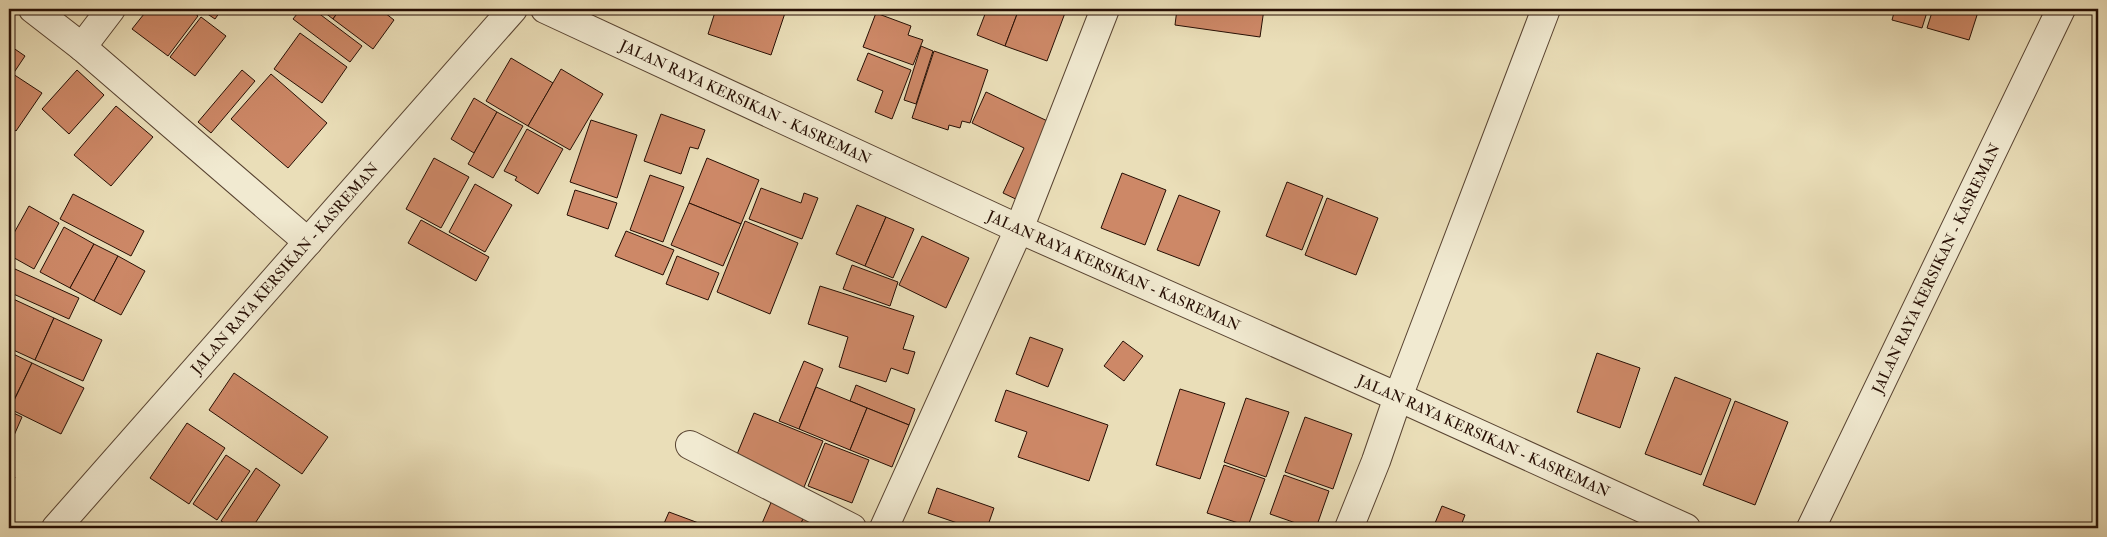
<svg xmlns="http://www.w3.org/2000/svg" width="2107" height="537" font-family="'IM FELL Double Pica',serif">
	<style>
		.building { fill: #cd8867; stroke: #270f04 }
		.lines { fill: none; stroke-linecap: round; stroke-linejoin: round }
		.minor-casing { stroke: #584331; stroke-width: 30 }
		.tertiary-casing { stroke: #584331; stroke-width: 30 }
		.minor { stroke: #f1ead1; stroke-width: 28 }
		.tertiary { stroke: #f1ead1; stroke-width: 28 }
		.labels { text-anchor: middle; stroke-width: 4; stroke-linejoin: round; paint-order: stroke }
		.street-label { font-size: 15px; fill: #270f04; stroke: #f1ead1 }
	</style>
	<rect width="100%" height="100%" fill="#eadeb8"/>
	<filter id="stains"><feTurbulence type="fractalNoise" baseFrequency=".004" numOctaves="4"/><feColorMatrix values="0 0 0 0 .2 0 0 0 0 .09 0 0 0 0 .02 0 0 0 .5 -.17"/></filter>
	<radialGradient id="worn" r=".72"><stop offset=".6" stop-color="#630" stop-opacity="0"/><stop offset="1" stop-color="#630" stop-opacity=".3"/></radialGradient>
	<g class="building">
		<polygon points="148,9 189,9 198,16 168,56 132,29"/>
		<polygon points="200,9 222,9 215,19"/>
		<polygon points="301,9 313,9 362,46 350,62 293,19"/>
		<polygon points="320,9 340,9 333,19"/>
		<polygon points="340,9 380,9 394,20 373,49 333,19"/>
		<polygon points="716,9 786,10 771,55 708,34"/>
		<polygon points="987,9 1019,9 1005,46 977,35"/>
		<polygon points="1019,9 1053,9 1065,13 1047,61 1005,46"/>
		<polygon points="1177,9 1264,9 1260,37 1175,25"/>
		<polygon points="1895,9 1928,9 1922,28 1892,20"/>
		<polygon points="1933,9 1979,9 1969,40 1927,28"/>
		<polygon points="876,13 911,26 908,35 923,40 913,65 863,47"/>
		<polygon points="201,17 226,36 195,76 170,57"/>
		<polygon points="300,33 347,67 322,103 274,69"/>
		<polygon points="9,45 25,56 9,80"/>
		<polygon points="921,46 933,51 916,104 904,100"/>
		<polygon points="934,51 988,70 970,123 962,121 960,128 949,125 948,130 912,118"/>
		<polygon points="868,53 911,70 892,119 875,112 883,91 857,80"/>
		<polygon points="511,58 553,83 528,126 486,101"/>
		<polygon points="561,69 603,94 570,150 528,126"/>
		<polygon points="77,70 104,95 69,134 42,109"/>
		<polygon points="242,70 255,81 211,133 198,122"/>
		<polygon points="13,74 42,93 16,131 9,126 9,80"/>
		<polygon points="271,74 327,123 288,168 231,119"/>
		<polygon points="986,92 1058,126 1022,202 1003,193 1024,148 972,123"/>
		<polygon points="474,98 497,112 474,153 451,139"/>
		<polygon points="116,106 153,137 111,186 74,155"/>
		<polygon points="497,112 523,126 493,178 468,164"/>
		<polygon points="661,114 705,130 698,149 690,147 681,174 644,161"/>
		<polygon points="591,120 637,135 617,198 570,182"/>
		<polygon points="527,129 563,149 538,194 515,180 517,177 504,171"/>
		<polygon points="434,158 469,177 441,228 406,209"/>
		<polygon points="707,158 759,180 741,224 689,203"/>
		<polygon points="1122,173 1166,190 1145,245 1101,228"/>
		<polygon points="650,175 684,187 663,242 630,230"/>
		<polygon points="1287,182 1323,196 1302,250 1266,236"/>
		<polygon points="475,184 512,205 485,252 449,232"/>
		<polygon points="761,188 801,203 804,193 818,198 802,239 749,219"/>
		<polygon points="575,190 617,203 608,229 567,215"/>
		<polygon points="73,194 144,231 131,256 60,219"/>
		<polygon points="1179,195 1220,211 1199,266 1157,250"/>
		<polygon points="1327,198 1378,218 1356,275 1305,255"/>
		<polygon points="689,203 741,224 723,266 671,245"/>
		<polygon points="857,205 886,217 865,266 836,254"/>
		<polygon points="29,206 59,223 34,269 9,255 9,242"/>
		<polygon points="886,217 914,229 893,278 865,266"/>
		<polygon points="421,220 489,257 476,281 408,243"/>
		<polygon points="745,221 798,243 770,314 717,292"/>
		<polygon points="64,227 94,244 70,288 40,272"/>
		<polygon points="626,231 674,250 663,275 615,256"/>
		<polygon points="922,236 969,258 946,308 899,285"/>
		<polygon points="94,244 118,256 94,301 70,288"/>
		<polygon points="118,256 145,271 121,315 94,301"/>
		<polygon points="677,256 719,273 708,300 666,284"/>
		<polygon points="852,265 898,282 890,306 843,289"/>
		<polygon points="15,269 79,298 69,319 9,292 9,283"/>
		<polygon points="820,286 914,316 903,349 915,352 908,374 891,368 886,382 839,367 848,337 808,324"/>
		<polygon points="9,297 54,318 35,360 9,348"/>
		<polygon points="54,318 102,340 83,381 35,360"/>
		<polygon points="1030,337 1063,349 1048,387 1016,374"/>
		<polygon points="1123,341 1143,356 1124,381 1104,366"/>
		<polygon points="9,352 32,363 11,406 9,405"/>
		<polygon points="1597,353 1640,368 1620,428 1577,412"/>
		<polygon points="804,361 823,369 799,429 779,421"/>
		<polygon points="32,363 84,388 61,434 10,409"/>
		<polygon points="234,373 328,437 302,474 209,410"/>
		<polygon points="1675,377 1731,399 1701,475 1645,454"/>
		<polygon points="856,385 915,409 909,425 850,401"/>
		<polygon points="816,387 867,408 850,450 799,429"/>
		<polygon points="1180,389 1225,403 1200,479 1156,465"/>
		<polygon points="1006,390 1108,425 1089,481 1018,457 1027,432 995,421"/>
		<polygon points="1246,398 1289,412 1266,477 1224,462"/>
		<polygon points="1735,401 1788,422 1755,505 1703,485"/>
		<polygon points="867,408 909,425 892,467 850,450"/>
		<polygon points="9,411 22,417 9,447"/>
		<polygon points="754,413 823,441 802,492 733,464"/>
		<polygon points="1305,417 1352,434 1333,489 1285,472"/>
		<polygon points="187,423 225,448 189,504 150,478"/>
		<polygon points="825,443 869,460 852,503 808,486"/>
		<polygon points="226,455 250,471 217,520 193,504"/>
		<polygon points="1224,465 1265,479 1248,526 1207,513"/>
		<polygon points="256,468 280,485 252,528 233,528 221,521"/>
		<polygon points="9,475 15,477 9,490"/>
		<polygon points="1284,475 1329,491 1316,528 1310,528 1270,514"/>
		<polygon points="937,488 994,508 987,528 972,528 928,513"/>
		<polygon points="773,498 806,512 799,528 760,528"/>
		<polygon points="1442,506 1465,515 1460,528 1433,528"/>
		<polygon points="669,512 712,528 662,528"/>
		<polygon points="806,512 845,528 799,528"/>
	</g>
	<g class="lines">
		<g class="minor-casing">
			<g id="minor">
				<polyline points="33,9 82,47 308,242"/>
				<polyline points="82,47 111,9"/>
				<polyline points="690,445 852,528"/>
				<polyline points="884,528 1019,229 1105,9"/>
				<polyline points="1349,528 1376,461 1398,397 1546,9"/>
			</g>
		</g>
		<g class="tertiary-casing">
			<g id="tertiary">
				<path id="s1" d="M 545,9 L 1019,229 L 1398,397 L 1686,528"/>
				<path id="s2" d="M 56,528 L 513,9"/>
				<path id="s3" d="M 1811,528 L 2061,9"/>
			</g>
		</g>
		<use href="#minor" class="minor"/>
		<use href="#tertiary" class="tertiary"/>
	</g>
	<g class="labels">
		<g class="street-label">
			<text dy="5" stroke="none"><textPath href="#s1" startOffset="221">JALAN RAYA KERSIKAN - KASREMAN</textPath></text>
			<text dy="5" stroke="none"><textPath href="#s3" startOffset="288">JALAN RAYA KERSIKAN - KASREMAN</textPath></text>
			<text dy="5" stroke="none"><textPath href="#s2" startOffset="346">JALAN RAYA KERSIKAN - KASREMAN</textPath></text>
			<text dy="5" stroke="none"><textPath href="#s1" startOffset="626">JALAN RAYA KERSIKAN - KASREMAN</textPath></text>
			<text dy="5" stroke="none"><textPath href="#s1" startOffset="1031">JALAN RAYA KERSIKAN - KASREMAN</textPath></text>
		</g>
	</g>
	<rect width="2107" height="537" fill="none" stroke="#eadeb8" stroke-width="30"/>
	<rect x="10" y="10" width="2087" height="517" fill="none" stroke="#270f04" stroke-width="2.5"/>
	<rect x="15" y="15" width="2077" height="507" fill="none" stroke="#270f04"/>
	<rect width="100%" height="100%" filter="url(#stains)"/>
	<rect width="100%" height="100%" fill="url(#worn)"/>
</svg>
